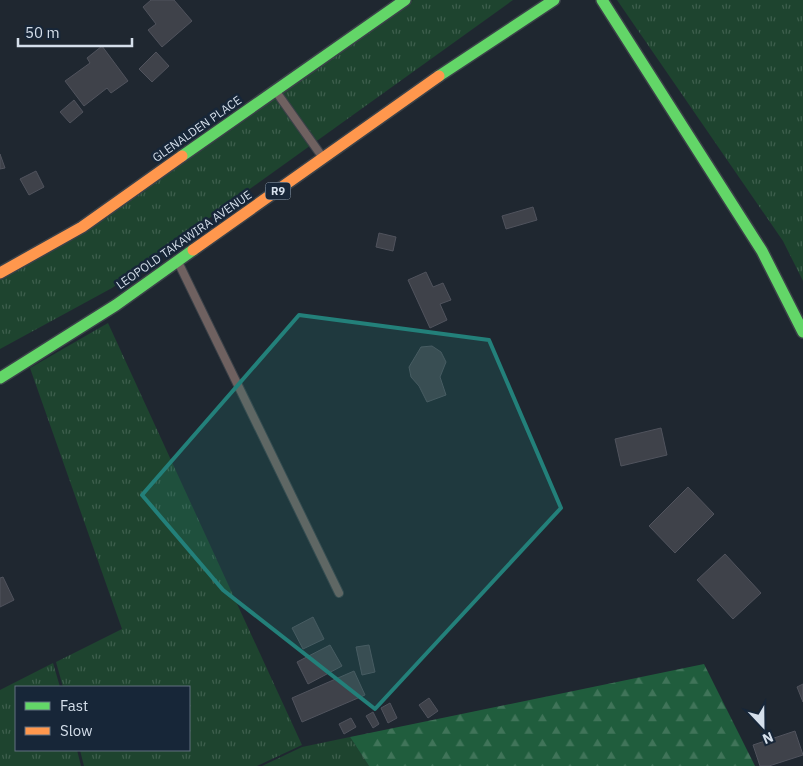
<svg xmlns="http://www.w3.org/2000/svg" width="803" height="766" font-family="'IBM Plex Sans',sans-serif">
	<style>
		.grass { fill: url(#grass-tufts) }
		.forest { fill: url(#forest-firs) }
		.building { fill: #3f424a; stroke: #50535d }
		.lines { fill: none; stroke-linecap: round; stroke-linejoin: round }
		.lane-casing { stroke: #3a4148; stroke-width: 10 }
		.fast-casing { stroke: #3a4148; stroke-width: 14 }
		.slow-casing { stroke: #3a4148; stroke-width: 14 }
		.lane { stroke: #6f6160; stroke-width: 8 }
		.fast { stroke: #63d668; stroke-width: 11 }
		.slow { stroke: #ff974d; stroke-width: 11 }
		.marked { fill: #23807a; fill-opacity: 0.2; stroke: #23807a; stroke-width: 4; stroke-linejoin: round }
		.labels { text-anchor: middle; stroke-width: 5; stroke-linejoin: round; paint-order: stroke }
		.shield { fill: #172638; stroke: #9ca8b5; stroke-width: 1 }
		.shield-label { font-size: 11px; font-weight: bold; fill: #d5dfeb }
		.street-label { font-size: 12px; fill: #d5dfeb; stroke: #172638 }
	</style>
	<defs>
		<pattern id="grass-tufts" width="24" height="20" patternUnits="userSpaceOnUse" patternTransform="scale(1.25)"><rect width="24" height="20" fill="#1e442f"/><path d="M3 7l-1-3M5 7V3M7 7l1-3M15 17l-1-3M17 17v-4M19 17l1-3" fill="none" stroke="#3e5f4d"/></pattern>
		<pattern id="forest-firs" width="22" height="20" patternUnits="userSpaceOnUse" patternTransform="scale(1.25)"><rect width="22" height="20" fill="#205d3d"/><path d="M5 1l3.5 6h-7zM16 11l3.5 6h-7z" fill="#407459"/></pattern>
	</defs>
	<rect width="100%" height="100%" fill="#1f2730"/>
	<g class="grass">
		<polygon points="413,0 513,0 112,288 0,349 0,278"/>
		<polygon points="617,0 803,0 803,281 783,241"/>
		<polygon points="108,323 302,745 257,766 84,766 80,750 189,750 189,687 63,687 56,662 122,629 30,368"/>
		<polygon points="53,663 60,687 16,687 16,750 77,750 81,766 0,766 0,690"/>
		<polygon points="350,737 369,766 262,766 302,747"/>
	</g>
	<polygon class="forest" points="704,664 755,766 369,766 350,737"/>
	<g class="building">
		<polygon points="151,0 174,0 192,21 162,47 148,30 156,24 143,7"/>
		<polygon points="102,46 128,81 111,93 107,88 84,106 65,81 90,63 87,58"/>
		<polygon points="156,52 169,66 152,82 139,69"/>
		<polygon points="74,100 83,112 70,123 60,112"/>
		<polygon points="0,154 5,168 0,169"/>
		<polygon points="36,171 44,187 29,195 20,179"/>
		<polygon points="533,207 537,220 506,229 502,216"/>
		<polygon points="379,233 396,237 393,251 376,247"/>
		<polygon points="426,272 433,287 443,283 451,300 440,304 447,320 430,328 408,280"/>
		<polygon points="432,346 441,352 446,362 440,377 446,395 427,402 419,386 411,377 409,367 421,347"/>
		<polygon points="661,428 667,455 621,466 615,439"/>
		<polygon points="688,487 714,514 675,553 649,526"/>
		<polygon points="725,554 761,593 733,619 697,580"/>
		<polygon points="3,577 14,600 0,607 0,578"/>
		<polygon points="313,617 324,639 303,649 292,628"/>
		<polygon points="330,645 342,666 308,684 297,662"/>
		<polygon points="369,645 375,672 362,675 356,647"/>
		<polygon points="354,671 365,695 302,722 292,698"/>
		<polygon points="803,684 803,702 797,687"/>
		<polygon points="429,698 438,711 428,718 419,705"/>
		<polygon points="390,703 397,718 388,723 381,708"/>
		<polygon points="373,712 379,724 373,728 366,716"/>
		<polygon points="351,718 356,727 344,734 339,724"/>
		<polygon points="795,731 803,755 769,766 760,766 753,745"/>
	</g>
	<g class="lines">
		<g class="lane-casing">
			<g id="lane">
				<polyline points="277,93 321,155"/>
				<polyline points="180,266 339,593"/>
			</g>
		</g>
		<g class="fast-casing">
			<g id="fast">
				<polyline points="602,0 762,251 803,332"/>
				<polyline points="439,76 554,0"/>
				<polyline points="182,156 405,0"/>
				<polyline points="0,378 116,305 193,250"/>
			</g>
		</g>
		<g class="slow-casing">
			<g id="slow">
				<polyline points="193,250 439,76"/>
				<polyline points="0,273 82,227 182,156"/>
			</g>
		</g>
		<use href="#lane" class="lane"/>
		<use href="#fast" class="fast"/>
		<use href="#slow" class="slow"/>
	</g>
	<path class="marked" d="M 299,315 L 489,340 L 561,508 L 375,709 L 223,590 L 142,495 Z"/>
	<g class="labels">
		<rect class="shield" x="265.5" y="182.5" width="25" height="17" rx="4"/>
		<g class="shield-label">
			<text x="278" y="195">R9</text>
		</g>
		<g class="street-label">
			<text transform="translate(197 129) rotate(-35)" y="4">GLENALDEN PLACE</text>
			<text transform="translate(184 240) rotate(-35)" y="4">LEOPOLD TAKAWIRA AVENUE</text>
		</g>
	</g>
	<rect x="15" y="686" width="175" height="65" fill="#172638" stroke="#637080"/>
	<rect x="25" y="702" width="25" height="8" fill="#63d668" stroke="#637080"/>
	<text x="60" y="711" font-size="15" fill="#d5dfeb">Fast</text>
	<rect x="25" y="727" width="25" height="8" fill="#ff974d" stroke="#637080"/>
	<text x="60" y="736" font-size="15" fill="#d5dfeb">Slow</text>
	<g transform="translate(763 726) rotate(158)" stroke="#172638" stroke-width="4" paint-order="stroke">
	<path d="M0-4L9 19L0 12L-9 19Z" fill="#d5dfeb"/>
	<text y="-8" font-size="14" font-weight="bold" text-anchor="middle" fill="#d5dfeb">N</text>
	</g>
	<path d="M18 38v8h114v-8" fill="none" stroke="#d5dfeb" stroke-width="2.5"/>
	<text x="25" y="38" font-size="15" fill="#d5dfeb" stroke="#172638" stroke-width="4" paint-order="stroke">50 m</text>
</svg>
